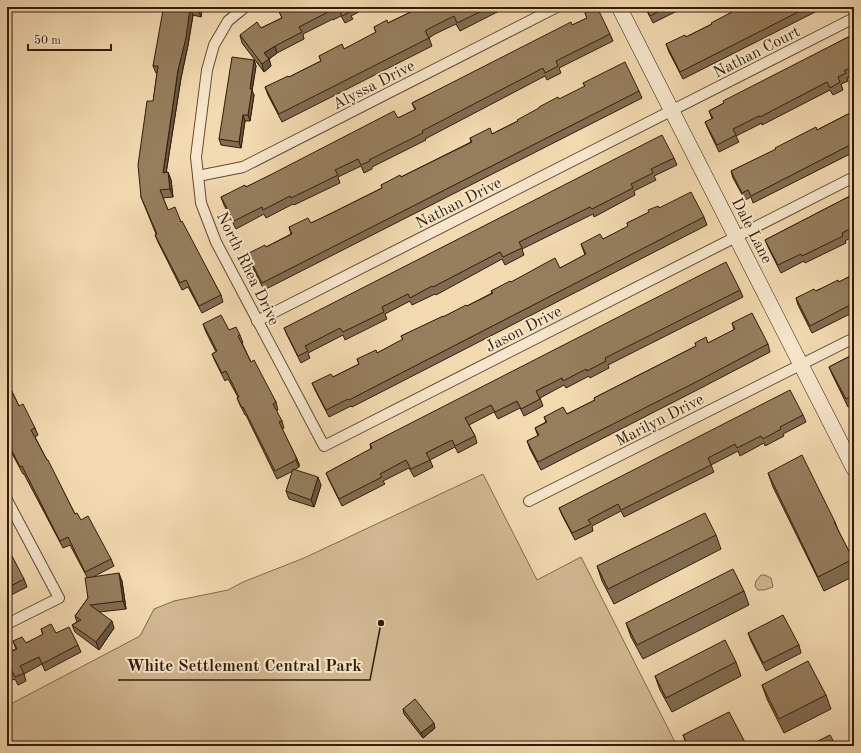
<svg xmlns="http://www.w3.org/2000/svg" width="861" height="753" font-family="'Old Standard TT',serif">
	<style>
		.green { fill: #d2b993; stroke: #826a4c }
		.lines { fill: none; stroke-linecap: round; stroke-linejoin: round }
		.street-casing { stroke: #634b30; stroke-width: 12 }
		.secondary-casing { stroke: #331c05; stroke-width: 16 }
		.street { stroke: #f7e6cc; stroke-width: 10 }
		.secondary { stroke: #f7e6cc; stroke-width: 15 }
		.wall { fill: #816c51; stroke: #331c05 }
		.shaded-wall { fill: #695842; stroke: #331c05 }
		.building { fill: #967e5e; stroke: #331c05 }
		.labels { text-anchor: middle; stroke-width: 4; stroke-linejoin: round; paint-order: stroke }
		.street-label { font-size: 16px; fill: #331c05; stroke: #f7e6cc }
		.leader { fill: none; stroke: #331c05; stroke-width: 1.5 }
		.callout-dot { fill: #331c05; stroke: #f7e6cc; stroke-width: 1.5 }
		.callout-label { font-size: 17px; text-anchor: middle; font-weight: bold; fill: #331c05; stroke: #f7e6cc; stroke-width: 4; stroke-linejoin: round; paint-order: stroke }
	</style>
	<rect width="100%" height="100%" fill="#f2d9b0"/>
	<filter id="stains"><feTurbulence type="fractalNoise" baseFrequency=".005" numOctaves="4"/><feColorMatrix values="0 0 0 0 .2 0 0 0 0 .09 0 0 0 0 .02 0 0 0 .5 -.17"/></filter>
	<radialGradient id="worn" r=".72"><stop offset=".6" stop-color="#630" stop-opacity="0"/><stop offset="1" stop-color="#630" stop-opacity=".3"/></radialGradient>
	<g class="green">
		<polygon points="483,474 537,580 581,557 677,746 7,746 7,706 140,636 154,609 174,601 228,590 243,582 304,558"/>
		<polygon points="761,575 765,575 771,578 773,587 764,590 758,590 755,586 756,581"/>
	</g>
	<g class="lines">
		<g class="street-casing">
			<g id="street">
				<polyline points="245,7 228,21 214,45 207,70 196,157 201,203 216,242 324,446 854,177"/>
				<polyline points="198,176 243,167 557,7"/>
				<polyline points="257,321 854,18"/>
				<polyline points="7,500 59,598 7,624"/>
				<polyline points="529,501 854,338"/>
			</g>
		</g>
		<g class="secondary-casing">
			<polyline id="secondary" points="619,7 854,469"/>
		</g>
		<use href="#street" class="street"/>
		<use href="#secondary" class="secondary"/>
	</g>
	<g class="wall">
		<polygon points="168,7 202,7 201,17 193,15 188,45 181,78 166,173 168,172 171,180 173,197 163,198 168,210 181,222 221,295 223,302 202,313 188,287 182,290 158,242 155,235 156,234 141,197 157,73 156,73 153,66"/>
		<polygon points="281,7 368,7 351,16 353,19 345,23 341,16 333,20 333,19 303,34 304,39 277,53 269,59 271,66 264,72 242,43 240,35 261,28 282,18 278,9"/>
		<polygon points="421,7 507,7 460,31 456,24 435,34 429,38 432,46 282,122 268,95 265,87 289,77 321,61 319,56 344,49 376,33 374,27 388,23"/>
		<polygon points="645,7 677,7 676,8 677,11 653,23"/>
		<polygon points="739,7 825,7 683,79 669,52 666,44 686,37 712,24 734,11"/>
		<polygon points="585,13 610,34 613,41 559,68 561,73 547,80 545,76 425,139 426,140 372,167 372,169 364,173 361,166 338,177 340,183 294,205 293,204 266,218 264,214 236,229 224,205 221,197 246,187 398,118 415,110 412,103 587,18"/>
		<polygon points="854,34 854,75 847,78 848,81 841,84 843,90 833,95 830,90 762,125 762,123 736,136 739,142 719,152 708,129 705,122 712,119 709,111"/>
		<polygon points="254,60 256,66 252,91 254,95 250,121 245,121 241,148 221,145 219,139"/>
		<polygon points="583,83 639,91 642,98 264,290 250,262 247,254 266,247 291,234 289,227 311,223 334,212 382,188 381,185 401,177 471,142 470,138 492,134 585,87"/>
		<polygon points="854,111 854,152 753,203 751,197 745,200 733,178 731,171 817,130"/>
		<polygon points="674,158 677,165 654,176 656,180 634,191 635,195 594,217 593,214 522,249 524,255 505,265 502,259 436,295 435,294 412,305 410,301 385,314 387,319 345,340 343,335 308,353 310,358 301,363 287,335 284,328"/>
		<polygon points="854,194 854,236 845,241 846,243 805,263 804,261 781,273 768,247 765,240"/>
		<polygon points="659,208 704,217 707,225 352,407 351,406 329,417 315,390 312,383 333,377 359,364 357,359 377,353 403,340 401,336 467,306 492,293 491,291 511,282 560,268 585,255 581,244 603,239 628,227 627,223"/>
		<polygon points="854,274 854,312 812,333 798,305 796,298 839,282"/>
		<polygon points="740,290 743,297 608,365 609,368 590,378 589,376 566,388 564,385 540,398 543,406 524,416 520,408 498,419 494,412 469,425 475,436 477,443 458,453 455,447 430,460 433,467 414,477 409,468 383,481 385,484 342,506 329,480 326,473 371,449 370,444"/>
		<polygon points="732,323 768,344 770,352 701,388 541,470 530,449 527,441 538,436 535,428 546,422 544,417 567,414 595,400 594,398 696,346 695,343 708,343 734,330"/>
		<polygon points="203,324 229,330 240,335 243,343 242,343 251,362 276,402 278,410 276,411 282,421 284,428 282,429 296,457 299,464 299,467 294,470 321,485 314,507 289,499 286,491 293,471 277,479 246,415 245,415 240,405 237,398 238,397 228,379 225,381 215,361 212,354 216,352 206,332"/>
		<polygon points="854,354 854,404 848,407 832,374 829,367"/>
		<polygon points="7,371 11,381 8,383 19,406 35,428 38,435 35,437 75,514 81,520 111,559 114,566 93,577 122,581 126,609 99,612 114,628 99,650 75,632 72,625 77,622 75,616 88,598 87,577 70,545 63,548 24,474 23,474 7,444"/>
		<polygon points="803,415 806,422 783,434 784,436 765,446 764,443 740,456 738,451 711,465 714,472 624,517 621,511 592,526 593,531 575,540 562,515 559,508"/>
		<polygon points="768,473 835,522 838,530 854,562 854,576 824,591 773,487"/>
		<polygon points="716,535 721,549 614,604 602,581 597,566"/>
		<polygon points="7,558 24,579 27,587 7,597"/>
		<polygon points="744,591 749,605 643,659 631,637 626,623"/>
		<polygon points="41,629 56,633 78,645 81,652 45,671 42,664 24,674 26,681 18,685 15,679 7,682 7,653 16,649 13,641 26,643 43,635"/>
		<polygon points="748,633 799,645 801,653 766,671 751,641"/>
		<polygon points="736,662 741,676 672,712 660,690 655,676"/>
		<polygon points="762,685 826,695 831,709 784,733 767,699"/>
		<polygon points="403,709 435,728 423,738 404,714"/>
		<polygon points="683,735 747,746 687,746"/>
	</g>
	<g class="shaded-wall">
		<polygon points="198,7 202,7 201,17 198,10"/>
		<polygon points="190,8 193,15 188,45 181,78 165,180 163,173 178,70"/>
		<polygon points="275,46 277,53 269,59 271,66 264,72 262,64 264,53"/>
		<polygon points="254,60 256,66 252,91 254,95 250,121 248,115 250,89"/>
		<polygon points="243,115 245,121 241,148 239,142"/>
		<polygon points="168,172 171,180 173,197 170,189"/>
		<polygon points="296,457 299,464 299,467 296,460"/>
		<polygon points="318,477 321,485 314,507 311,500"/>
		<polygon points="119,573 122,581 126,609 123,601"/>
		<polygon points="112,621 114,628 99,650 96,642"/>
		<polygon points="434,723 435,728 423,738 421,733"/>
	</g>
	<g class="building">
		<polygon points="168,7 198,7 198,10 190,8 186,38 178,70 163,173 168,172 170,189 160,190 168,210 175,207 181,222 182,221 221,295 199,306 186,280 180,283 155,235 157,234 141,197 138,165 147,101 153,101 158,66 153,66 163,10 167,11"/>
		<polygon points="281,7 351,7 348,9 350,12 342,16 339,9 331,12 330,11 299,27 302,32 275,46 264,53 269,59 262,64 240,35 257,22 261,28 282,18 278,9"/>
		<polygon points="421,7 490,7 457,23 454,16 432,27 425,31 429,38 279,114 265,87 288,76 289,77 321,61 319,56 342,44 344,49 376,32 374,27 387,20 388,23"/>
		<polygon points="597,7 610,34 556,61 558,66 545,73 543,68 422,131 423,133 369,160 370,161 361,165 358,159 335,170 338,175 291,198 290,196 263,210 262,207 234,221 221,197 245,185 246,187 274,173 394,111 398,118 416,109 412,103 571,22 572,25 587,18 585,13"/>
		<polygon points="646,7 667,7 650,16"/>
		<polygon points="739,7 808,7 680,72 666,44 685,35 686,37 712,24 711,23 734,11 733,10"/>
		<polygon points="854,34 854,66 844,71 846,73 838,77 840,82 830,88 827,82 760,117 759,116 733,129 736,135 717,145 705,122 713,118 709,111 724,103 723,101"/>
		<polygon points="232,57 254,60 250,89 252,89 248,115 243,115 239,142 219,139"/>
		<polygon points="625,62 639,91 262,283 247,254 265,245 266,247 292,234 289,227 308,218 311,223 334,212 382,188 381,185 400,175 401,177 472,142 470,138 490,128 492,134 518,121 517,120 539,108 539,107 558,97 559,99 585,86 583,83"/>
		<polygon points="854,111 854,143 751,196 748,190 742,193 731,171 776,149 775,148 816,127 817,130"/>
		<polygon points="662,135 674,158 651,169 653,173 631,184 633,188 592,209 590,207 519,242 522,248 503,257 500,252 433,287 432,286 410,298 408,294 382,307 384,312 343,332 340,328 305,346 308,351 298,356 284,328"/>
		<polygon points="691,192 704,217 349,400 348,399 326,410 312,383 331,374 333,377 359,364 357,359 376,350 377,353 403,339 401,336 443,316 443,317 466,305 467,306 493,293 491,291 510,281 511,282 555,258 560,268 586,254 581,244 600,234 603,239 628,226 627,223 649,212 648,210 658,206 659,208"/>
		<polygon points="854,194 854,227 842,233 843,236 802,256 801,254 778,265 765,240"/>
		<polygon points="726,262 740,290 605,358 606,361 587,371 586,369 563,381 562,378 536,391 540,399 521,409 517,401 495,412 491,405 465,418 475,436 455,446 452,440 426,453 430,460 411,469 406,460 380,474 382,477 339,499 326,473 372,448 370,444"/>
		<polygon points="854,274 854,303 810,326 796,298 814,289 816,291 838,280 839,282"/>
		<polygon points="752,313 768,344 698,381 538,462 527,441 539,435 535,428 547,422 544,417 563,407 567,414 595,400 594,398 696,346 695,343 706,337 708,343 735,329 732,323"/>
		<polygon points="221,315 229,330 236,327 240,335 238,336 251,362 254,360 276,402 273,404 282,421 279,422 296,457 296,460 275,471 243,407 242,408 237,398 239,397 226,371 222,373 212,354 217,351 203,324"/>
		<polygon points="854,354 854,395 846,399 829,367"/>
		<polygon points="7,382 19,406 23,404 35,428 31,430 47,460 48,460 75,514 77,513 81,520 88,516 111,559 85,572 68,537 60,541 22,466 20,467 7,441"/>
		<polygon points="790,390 803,415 780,427 781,429 763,439 761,436 737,448 735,444 708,458 711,465 621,510 618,504 588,520 591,524 572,533 559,508"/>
		<polygon points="802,455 835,522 834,522 853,559 818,577 768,473"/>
		<polygon points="293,469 318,477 311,500 286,491"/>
		<polygon points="705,513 716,535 608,589 597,566"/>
		<polygon points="12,556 24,579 7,588 7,558"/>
		<polygon points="733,569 744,591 637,645 626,623"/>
		<polygon points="119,573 123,601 90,605 112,621 96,642 72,625 81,620 75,616 88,598 85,578"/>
		<polygon points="783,615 799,645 763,663 748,633"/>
		<polygon points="51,624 56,633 69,627 78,645 42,664 39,657 20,666 24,673 15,677 12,671 7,674 7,653 17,649 13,641 22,637 26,643 43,634 41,629"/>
		<polygon points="725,640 736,662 666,698 655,676"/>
		<polygon points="808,661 826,695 779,719 762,685"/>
		<polygon points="415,699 434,723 421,733 403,709"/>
		<polygon points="729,712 747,746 688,746 683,735"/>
		<polygon points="830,735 836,746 808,746"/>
	</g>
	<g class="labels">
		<g class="street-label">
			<text transform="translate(756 51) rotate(-27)" y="6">Nathan Court</text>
			<text transform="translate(373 84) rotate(-27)" y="6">Alyssa Drive</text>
			<text transform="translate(458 202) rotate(-27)" y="6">Nathan Drive</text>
			<text transform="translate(753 230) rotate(63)" y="6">Dale Lane</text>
			<text transform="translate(249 268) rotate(64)" y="6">North Rhea Drive</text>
			<text transform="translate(523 328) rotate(-27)" y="6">Jason Drive</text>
			<text transform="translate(659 419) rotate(-27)" y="6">Marilyn Drive</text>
		</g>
	</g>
	<path class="leader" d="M381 623L370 680H118"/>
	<circle class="callout-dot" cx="381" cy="623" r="4"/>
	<g class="callout-label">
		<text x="244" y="671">White Settlement Central Park</text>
	</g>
	<rect width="861" height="753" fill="none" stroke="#f2d9b0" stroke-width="24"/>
	<rect x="8" y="8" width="845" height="737" fill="none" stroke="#331c05" stroke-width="2"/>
	<rect x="12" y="12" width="837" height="729" fill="none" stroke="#331c05"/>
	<path d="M28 44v6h83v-6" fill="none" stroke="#331c05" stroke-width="2"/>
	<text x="34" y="44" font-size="12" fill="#331c05" stroke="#f7e6cc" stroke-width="3" paint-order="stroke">50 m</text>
	<rect width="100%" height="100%" filter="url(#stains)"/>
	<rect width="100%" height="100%" fill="url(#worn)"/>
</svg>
